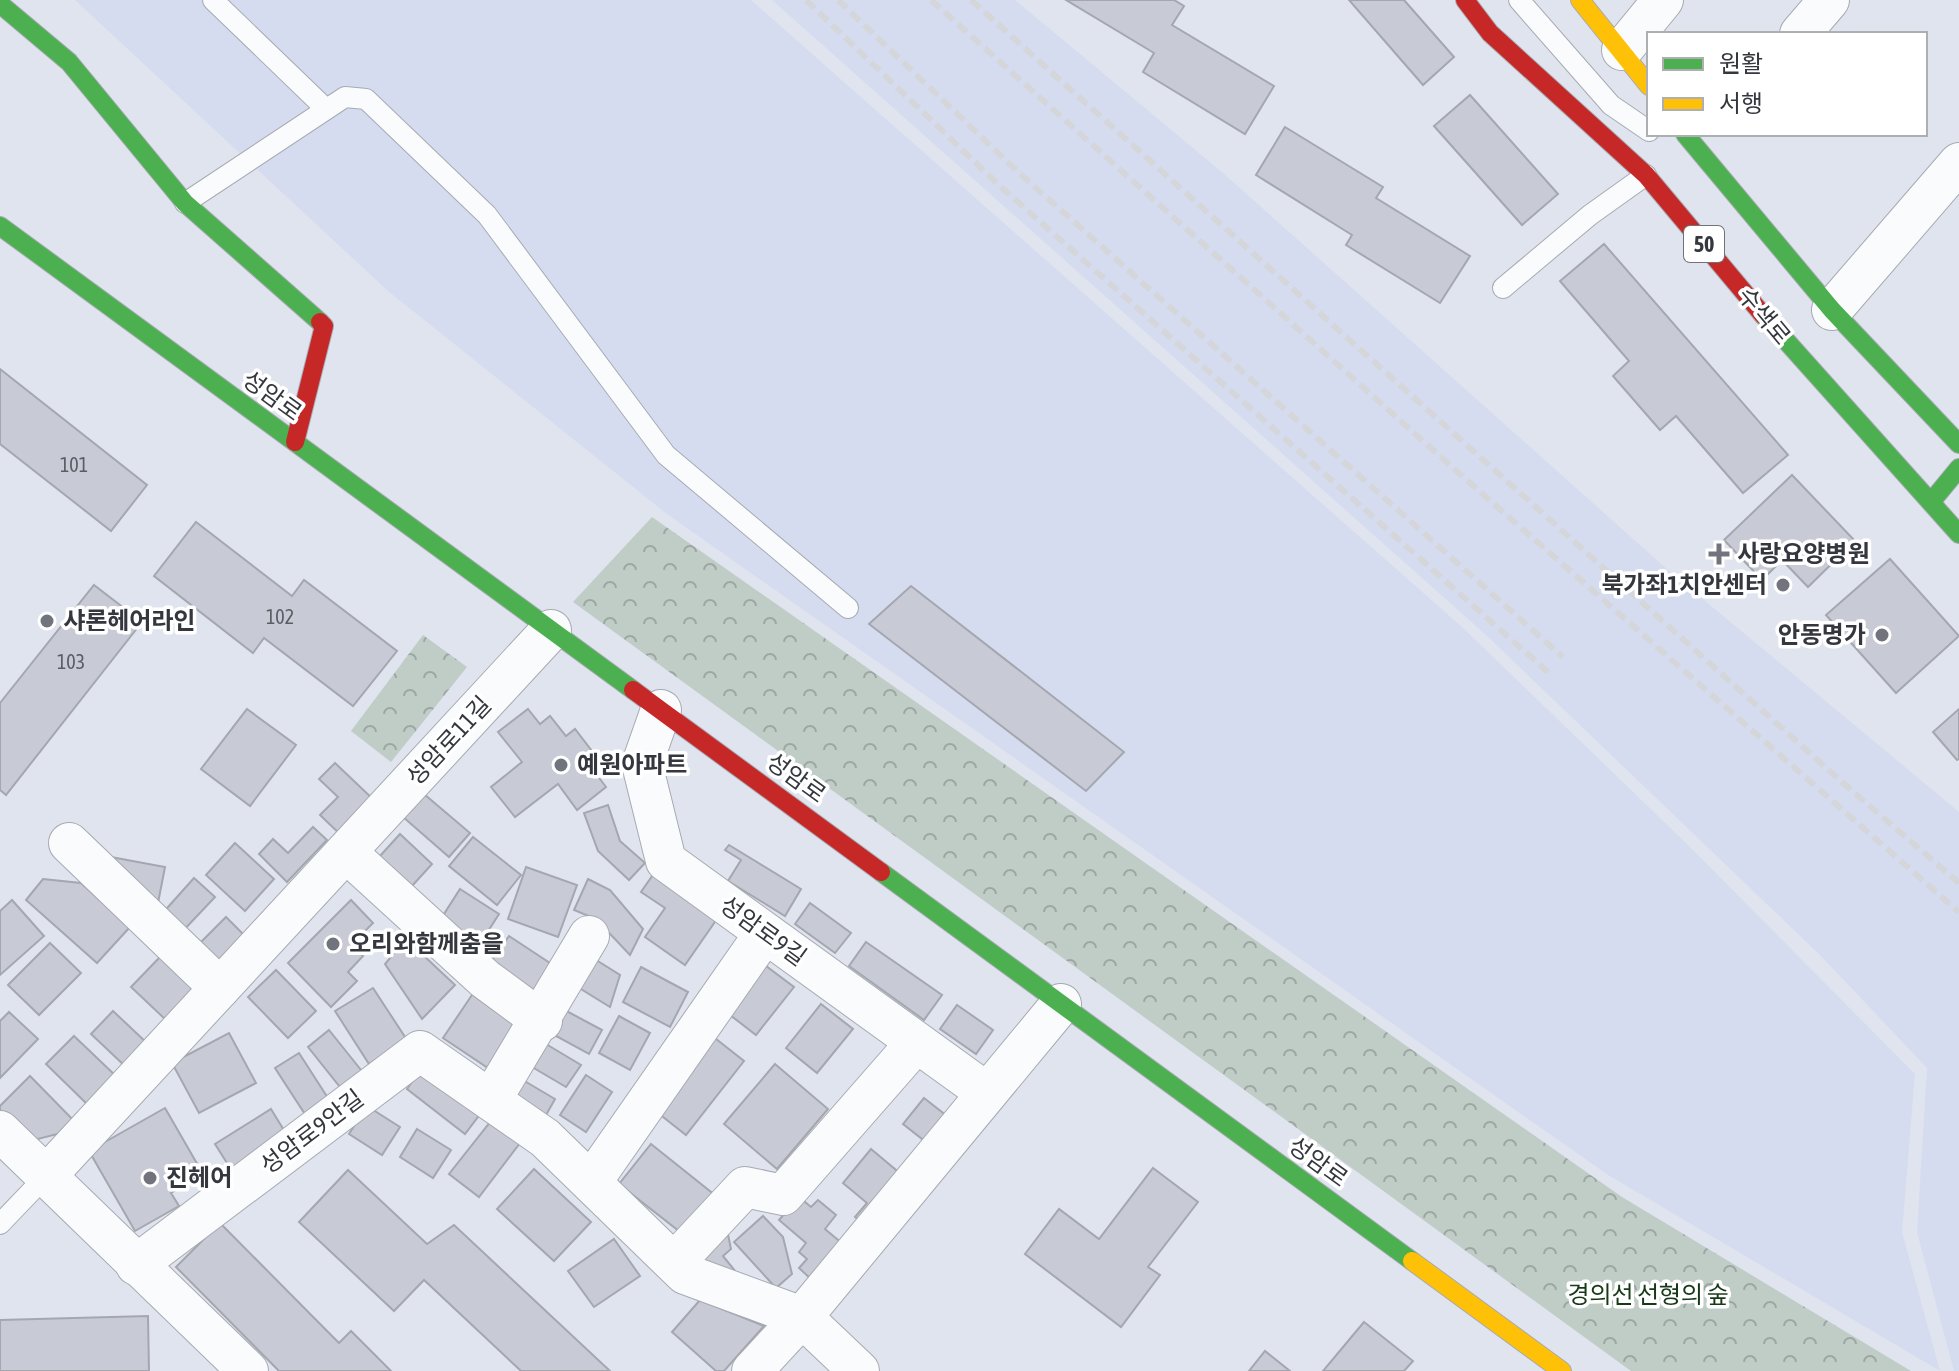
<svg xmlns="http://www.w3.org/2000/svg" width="1959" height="1371" font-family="'Asap Condensed','Noto Sans KR',sans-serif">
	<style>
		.built { fill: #d6dcef }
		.forest { fill: url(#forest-crowns) }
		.building { fill: #c8cbd5; stroke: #a4a7af; stroke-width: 2 }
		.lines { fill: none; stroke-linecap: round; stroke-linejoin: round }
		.lane-casing { stroke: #a7aab2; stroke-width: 22 }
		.street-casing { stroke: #a7aab2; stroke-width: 42 }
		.fast-casing { stroke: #a7aab2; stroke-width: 20 }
		.slow-casing { stroke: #a7aab2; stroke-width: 20 }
		.jam-casing { stroke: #a7aab2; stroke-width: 20 }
		.lane { stroke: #fafbfc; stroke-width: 20 }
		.street { stroke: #fafbfc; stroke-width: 40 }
		.fast { stroke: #4caf50; stroke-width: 18 }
		.slow { stroke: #ffc107; stroke-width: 18 }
		.jam { stroke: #c62828; stroke-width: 18 }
		.rail { stroke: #d5d6da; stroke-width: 6; stroke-dasharray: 12 6; stroke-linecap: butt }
		.poi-dot { fill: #71747c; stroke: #fff; stroke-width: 3 }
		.labels { text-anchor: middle; stroke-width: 7; stroke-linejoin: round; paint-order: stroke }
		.number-label { font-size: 20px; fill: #5a5d64 }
		.shield { fill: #fff; stroke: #727378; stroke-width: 2 }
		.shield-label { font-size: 22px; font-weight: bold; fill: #35373e }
		.street-label { font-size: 24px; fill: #35373e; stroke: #fff }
		.poi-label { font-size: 24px; font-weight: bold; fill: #35373e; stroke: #fff; text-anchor: start }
		.park-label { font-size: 24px; fill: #163916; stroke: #fff }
	</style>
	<defs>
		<pattern id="forest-crowns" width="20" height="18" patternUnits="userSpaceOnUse" patternTransform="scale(2)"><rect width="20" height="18" fill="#c0ccc6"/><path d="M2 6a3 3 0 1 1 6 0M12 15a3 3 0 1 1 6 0" fill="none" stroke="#9da6a2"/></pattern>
	</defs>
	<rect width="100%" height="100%" fill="#e0e4ee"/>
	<g class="built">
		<polygon points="75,0 751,0 1462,627 1685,842 1915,1074 1902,1232 1940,1371 1608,1175 667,514 388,291"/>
		<polygon points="772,0 1015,0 1223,173 1668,570 1959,812 1959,1371 1954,1371 1917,1232 1927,1068 1821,956 1485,634"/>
	</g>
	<g class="forest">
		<polygon points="652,517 1622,1197 1911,1371 1631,1371 573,602"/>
		<polygon points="423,635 467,667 391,762 351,731"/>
	</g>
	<g class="building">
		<polygon points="1066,0 1174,0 1184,6 1172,25 1274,86 1245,134 1143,72 1154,53"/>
		<polygon points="1349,0 1404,0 1454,57 1423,85"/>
		<polygon points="1470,95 1558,194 1522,225 1434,126"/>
		<polygon points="1285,127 1383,187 1376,198 1470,256 1440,303 1346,245 1352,235 1256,175"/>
		<polygon points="1604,244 1788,455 1743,493 1676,416 1660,430 1613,376 1629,361 1560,281"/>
		<polygon points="0,369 147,485 111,531 0,444"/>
		<polygon points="1792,475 1855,541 1808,587 1782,560 1762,580 1724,540"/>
		<polygon points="196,522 292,596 304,580 397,651 353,706 264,638 253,653 154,576"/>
		<polygon points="1890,559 1959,636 1896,693 1826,615"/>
		<polygon points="94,585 142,622 6,795 0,790 0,703"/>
		<polygon points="911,586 1124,752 1086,791 869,624"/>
		<polygon points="247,709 296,745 250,806 201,769"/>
		<polygon points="528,709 540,724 550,716 566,736 575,729 605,768 597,775 606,787 577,810 558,784 515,817 491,787 522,762 498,732"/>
		<polygon points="1959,709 1959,759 1957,760 1933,732"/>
		<polygon points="335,763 375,801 342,836 320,815 338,797 319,779"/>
		<polygon points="424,794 470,833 449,857 403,817"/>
		<polygon points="608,805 620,841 645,863 629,880 598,851 584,813"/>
		<polygon points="313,827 327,840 287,882 259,854 273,839 288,853"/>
		<polygon points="400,834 432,864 402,897 370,867"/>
		<polygon points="473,837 521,875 497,905 449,866"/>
		<polygon points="235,843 274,879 245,911 206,875"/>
		<polygon points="729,845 801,889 785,916 728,881 741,860 725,850"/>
		<polygon points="111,857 165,867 158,903"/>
		<polygon points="526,867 577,885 558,937 508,919"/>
		<polygon points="655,872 719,916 685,965 645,937 665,908 641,892"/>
		<polygon points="194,878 215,897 180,934 160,916"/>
		<polygon points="43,879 81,883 130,927 97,963 26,900"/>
		<polygon points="588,879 610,890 643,929 630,955 596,919 574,910"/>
		<polygon points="460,889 499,914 476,950 437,925"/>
		<polygon points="12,900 44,936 0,975 0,911"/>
		<polygon points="351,900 373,923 351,945 363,956 348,972 357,981 331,1007 288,963"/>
		<polygon points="810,903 851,933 835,953 795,924"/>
		<polygon points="226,917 244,935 211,968 193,950"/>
		<polygon points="509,936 556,967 535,997 488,966"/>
		<polygon points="406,939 455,985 422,1019 385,964"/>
		<polygon points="866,942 942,995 924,1020 849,966"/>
		<polygon points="50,943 81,973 39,1015 8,985"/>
		<polygon points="160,957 195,991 166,1020 131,987"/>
		<polygon points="754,957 794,987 756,1035 717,1005"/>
		<polygon points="593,958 620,975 610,1007 576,986"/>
		<polygon points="641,967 688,992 670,1027 623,1002"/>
		<polygon points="276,970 316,1011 288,1038 248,997"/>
		<polygon points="478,986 529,1019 494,1072 443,1038"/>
		<polygon points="373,988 407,1040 369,1064 335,1011"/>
		<polygon points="821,1004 853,1029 817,1073 786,1048"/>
		<polygon points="957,1005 993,1030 976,1054 940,1029"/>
		<polygon points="559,1007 602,1030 589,1054 547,1031"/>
		<polygon points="113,1011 148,1044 126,1067 91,1034"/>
		<polygon points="9,1012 38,1039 0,1078 0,1021"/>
		<polygon points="619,1016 650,1033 630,1070 599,1053"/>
		<polygon points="329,1030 369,1080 348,1097 308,1047"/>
		<polygon points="229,1033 256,1083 199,1113 172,1063"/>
		<polygon points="711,1035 744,1061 686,1135 653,1109"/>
		<polygon points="74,1036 117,1077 89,1106 46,1064"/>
		<polygon points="541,1041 581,1065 566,1087 527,1064"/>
		<polygon points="299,1053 335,1109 312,1125 275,1068"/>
		<polygon points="425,1064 484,1109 465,1134 407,1089"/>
		<polygon points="775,1064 828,1109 777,1169 724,1124"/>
		<polygon points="586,1075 612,1092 586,1132 560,1115"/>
		<polygon points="30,1076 81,1128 30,1141 0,1111 0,1106"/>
		<polygon points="516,1076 555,1099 541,1124 501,1102"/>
		<polygon points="924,1098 952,1120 931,1146 903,1124"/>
		<polygon points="367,1106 400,1127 382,1155 349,1134"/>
		<polygon points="165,1108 203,1174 171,1193 179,1206 135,1231 89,1151"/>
		<polygon points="271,1109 288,1137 232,1171 215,1144"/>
		<polygon points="491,1121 520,1143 479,1197 449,1174"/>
		<polygon points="417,1129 451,1150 433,1178 400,1157"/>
		<polygon points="651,1144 716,1196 684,1235 619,1184"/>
		<polygon points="871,1149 908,1180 868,1228 855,1217 867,1203 843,1183"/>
		<polygon points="1153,1168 1198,1202 1148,1267 1160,1275 1121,1327 1025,1254 1059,1209 1099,1239"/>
		<polygon points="534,1169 591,1222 554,1261 497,1209"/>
		<polygon points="348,1170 427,1244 454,1225 610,1371 521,1371 424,1280 394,1311 299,1222"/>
		<polygon points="799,1197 811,1207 818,1200 836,1215 825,1229 843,1244 812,1280 799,1268 807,1259 799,1252 806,1243 779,1220"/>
		<polygon points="724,1215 731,1249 723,1256 748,1287 685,1259"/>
		<polygon points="763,1216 783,1237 792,1274 776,1288 734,1242"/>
		<polygon points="220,1223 339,1343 351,1331 391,1371 279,1371 176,1267"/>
		<polygon points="614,1239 640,1276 594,1307 568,1271"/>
		<polygon points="700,1300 764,1326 724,1371 716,1371 672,1332"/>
		<polygon points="148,1316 149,1371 0,1371 0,1320"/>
		<polygon points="1364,1322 1413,1361 1404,1371 1323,1371"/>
		<polygon points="1265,1351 1290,1371 1249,1371"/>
	</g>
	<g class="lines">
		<g class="lane-casing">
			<g id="lane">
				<polyline points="213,0 326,109"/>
				<polyline points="1519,0 1611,105 1649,131"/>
				<polyline points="185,203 345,97 366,99 487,215 666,455 848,608"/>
				<polyline points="1503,288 1590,215 1646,175"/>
				<polyline points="0,1224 46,1176"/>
			</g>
		</g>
		<g class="street-casing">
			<g id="street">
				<polyline points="1800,34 1829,0"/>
				<polyline points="1622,50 1663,0"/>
				<polyline points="1832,310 1959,163"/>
				<polyline points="661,710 642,764 666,861 987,1093"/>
				<polyline points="69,843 220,988"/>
				<polyline points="346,852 485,979 542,1021"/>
				<polyline points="491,1100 589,936"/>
				<polyline points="0,1131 248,1371"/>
				<polyline points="46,1176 551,630"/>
				<polyline points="592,1181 765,933"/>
				<polyline points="675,1262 745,1187 783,1195 916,1043"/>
				<polyline points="136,1265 420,1051 545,1138 685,1274 802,1317 859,1371"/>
				<polyline points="752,1371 802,1317 1061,1004"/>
			</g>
		</g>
		<g class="fast-casing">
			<g id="fast">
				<polyline points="0,4 69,62 185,203 320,322"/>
				<polyline points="1685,134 1832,310 1959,444"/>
				<polyline points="0,226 633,690"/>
				<polyline points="1763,315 1959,534"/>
				<polyline points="1931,502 1959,468"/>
				<polyline points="881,872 1412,1261"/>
			</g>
		</g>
		<g class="slow-casing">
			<g id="slow">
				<polyline points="1580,0 1649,86"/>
				<polyline points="1412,1261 1562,1371"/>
			</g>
		</g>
		<g class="jam-casing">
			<g id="jam">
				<polyline points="1465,0 1490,33 1646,175 1763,315"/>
				<polyline points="295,442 324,326 320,322"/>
				<polyline points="633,690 881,872"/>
			</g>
		</g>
		<use href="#lane" class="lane"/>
		<use href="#street" class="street"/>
		<use href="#fast" class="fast"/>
		<use href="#slow" class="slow"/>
		<use href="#jam" class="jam"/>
		<g class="rail">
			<polyline points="806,0 1001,187 1548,672"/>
			<polyline points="838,0 1017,171 1563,657"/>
			<polyline points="931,0 1461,475 1959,912"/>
			<polyline points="971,0 1842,782 1959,883"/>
		</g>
	</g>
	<g class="poi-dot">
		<path d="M1715 542h8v8h8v8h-8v8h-8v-8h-8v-8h8z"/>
		<circle cx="1783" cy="585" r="8"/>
		<circle cx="47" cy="621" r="8"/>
		<circle cx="1882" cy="635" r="8"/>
		<circle cx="561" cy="765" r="8"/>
		<circle cx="333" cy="944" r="8"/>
		<circle cx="150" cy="1178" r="8"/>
	</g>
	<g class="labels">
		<g class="number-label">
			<text x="74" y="472">101</text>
			<text x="280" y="624">102</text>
			<text x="71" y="669">103</text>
		</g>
		<rect class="shield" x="1684" y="226" width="40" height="36" rx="6"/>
		<g class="shield-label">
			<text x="1704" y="252">50</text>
		</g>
		<g class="street-label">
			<text transform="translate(1764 316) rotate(50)" y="8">수색로</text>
			<text transform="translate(272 396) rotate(36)" y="8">성암로</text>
			<text transform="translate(449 741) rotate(-47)" y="8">성암로11길</text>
			<text transform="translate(796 778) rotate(36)" y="8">성암로</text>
			<text transform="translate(763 931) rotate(36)" y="8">성암로9길</text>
			<text transform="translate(312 1132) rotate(-37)" y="8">성암로9안길</text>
			<text transform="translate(1318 1162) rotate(36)" y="8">성암로</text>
		</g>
		<g class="poi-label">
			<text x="1737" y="562">사랑요양병원</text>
			<text x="1767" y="593" text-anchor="end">북가좌1치안센터</text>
			<text x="63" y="629">샤론헤어라인</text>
			<text x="1866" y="643" text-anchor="end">안동명가</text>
			<text x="577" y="773">예원아파트</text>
			<text x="349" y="952">오리와함께춤을</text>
			<text x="166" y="1186">진헤어</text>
		</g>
		<g class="park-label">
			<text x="1648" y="1303">경의선 선형의 숲</text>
		</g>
	</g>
	<rect x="1647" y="32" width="280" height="104" fill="#ffffff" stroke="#aeafb2" stroke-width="2"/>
	<rect x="1663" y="58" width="40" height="12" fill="#4caf50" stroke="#aeafb2" stroke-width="2"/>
	<text x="1719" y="72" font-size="24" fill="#35373e">원활</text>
	<rect x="1663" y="98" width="40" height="12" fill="#ffc107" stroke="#aeafb2" stroke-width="2"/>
	<text x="1719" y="112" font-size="24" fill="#35373e">서행</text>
</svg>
